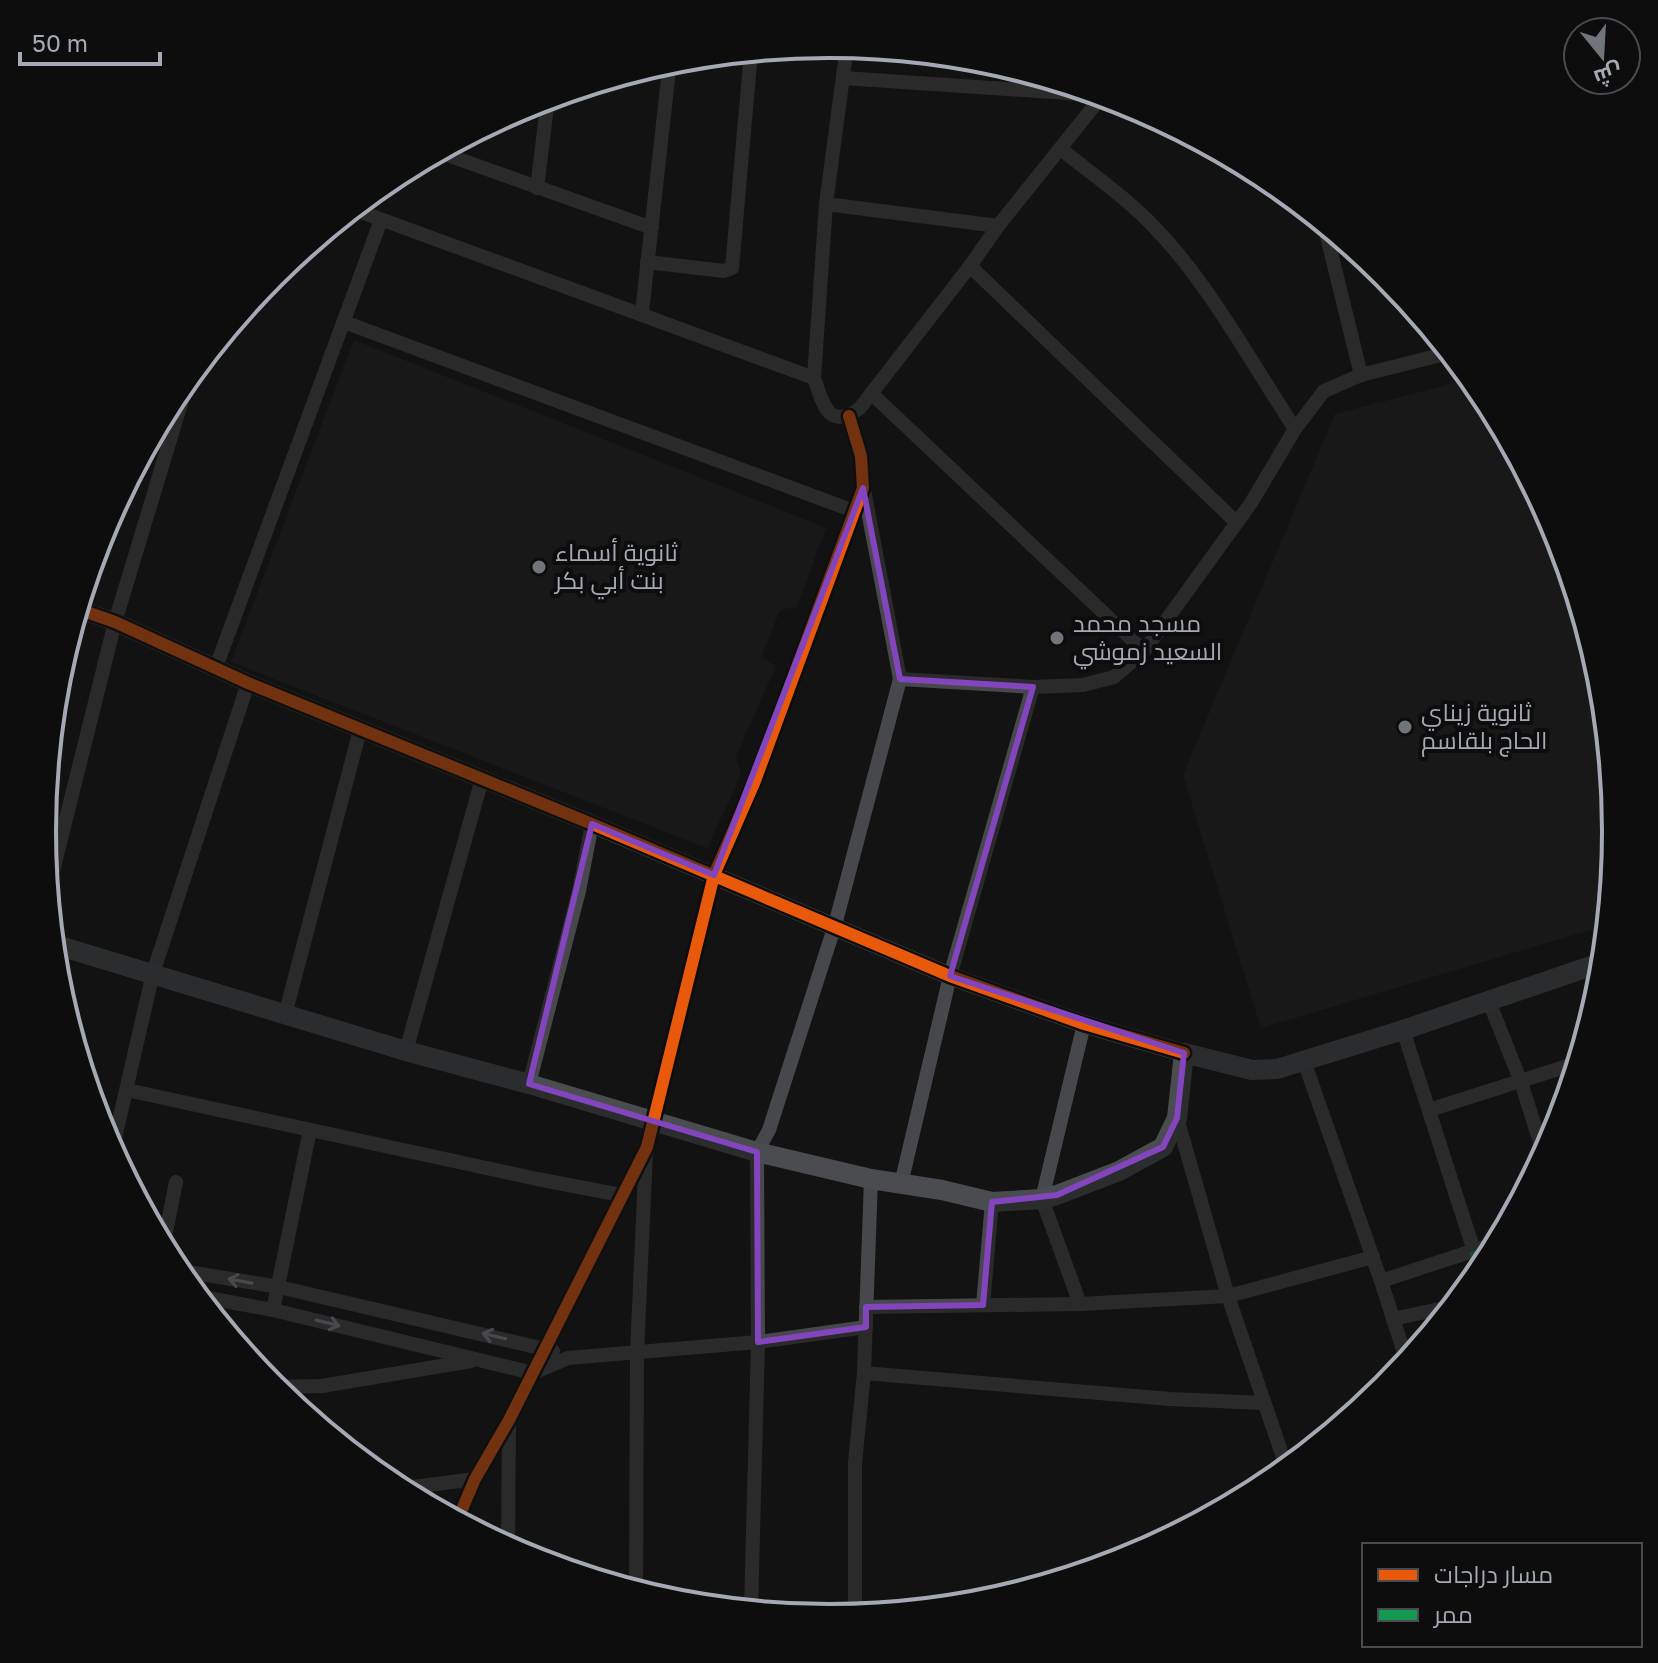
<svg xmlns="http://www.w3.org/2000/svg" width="1658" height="1663" font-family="'Golos Text',Cairo,sans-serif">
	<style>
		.built { fill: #202021 }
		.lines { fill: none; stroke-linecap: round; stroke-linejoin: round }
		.minor { stroke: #47484b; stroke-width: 14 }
		.tertiary { stroke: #47484b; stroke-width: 18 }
		.secondary { stroke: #4b4c4f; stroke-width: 20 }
		.quiet { stroke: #139951; stroke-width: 10; stroke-dasharray: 20 10; stroke-linecap: butt }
		.cycleway-casing { stroke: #0d0d0e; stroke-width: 17 }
		.cycleway { stroke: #e8590c; stroke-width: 12 }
		.oneway { stroke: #898c94 }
		.marked { fill: none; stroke: #8345bd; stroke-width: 6; stroke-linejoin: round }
		.poi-dot { fill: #72747b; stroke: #0d0d0e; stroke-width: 3 }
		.labels { text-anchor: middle; stroke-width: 8; stroke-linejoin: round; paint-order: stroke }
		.poi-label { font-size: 24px; fill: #a5a9b3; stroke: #0d0d0e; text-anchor: start }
		.rim { fill: none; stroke: #a5a9b3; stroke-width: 4 }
	</style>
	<rect width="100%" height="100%" fill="#131313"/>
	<g class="built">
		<polygon points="354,340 826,528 797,607 780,610 761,657 776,666 736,756 741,775 707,848 231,662"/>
		<polygon points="1471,379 1484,395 1556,531 1601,678 1616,832 1607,925 1261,1028 1183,775 1335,414"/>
	</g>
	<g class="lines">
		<g class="minor">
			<path d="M 847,46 L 826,204 L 814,378 C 823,403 828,432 860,408 L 970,266 L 998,226 L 1102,96"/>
			<polyline points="843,78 1098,95"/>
			<path d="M 1061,149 C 1093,175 1127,198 1155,228 C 1207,281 1253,365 1295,429"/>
			<polyline points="439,152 652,228"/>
			<polyline points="537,188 548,98"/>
			<polyline points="826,204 998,226"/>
			<polyline points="353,209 814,378"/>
			<polyline points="1324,224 1361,375"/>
			<polyline points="647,262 724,271 732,268 751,52"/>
			<polyline points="970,266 1236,522"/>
			<polyline points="642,312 670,61"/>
			<polyline points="344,322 854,511"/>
			<polyline points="871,393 1144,651"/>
			<polyline points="864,490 900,679 1033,687 1083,685 1114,677 1144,651 1251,503 1295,429 1324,391 1361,375 1449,353"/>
			<polyline points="216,667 381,220"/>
			<polyline points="48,891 115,622 189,377"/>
			<polyline points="1488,999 1521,1082 1544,1155"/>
			<polyline points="285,1015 360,730"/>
			<polyline points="1084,1024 1042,1199 1080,1304 1228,1296 1373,1257"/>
			<polyline points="1403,1030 1474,1251"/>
			<polyline points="406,1051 482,779"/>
			<polyline points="1304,1061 1381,1281 1407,1362"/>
			<polyline points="529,1084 579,891 592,824"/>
			<polyline points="127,1090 537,1179 621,1195"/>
			<polyline points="1429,1110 1577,1063"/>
			<polyline points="1177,1118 1228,1296 1287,1469"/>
			<polyline points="112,1151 153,973 248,683"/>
			<polyline points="901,1184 950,976 1033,687"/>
			<polyline points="163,1247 176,1182"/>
			<polyline points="176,1270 279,1287 553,1351"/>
			<polyline points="1381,1281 1497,1243"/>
			<polyline points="197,1296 273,1310 533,1373 568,1358 758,1342 866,1327"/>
			<polyline points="983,1305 992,1202"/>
			<polyline points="866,1307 1080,1304"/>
			<polyline points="273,1310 310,1130"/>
			<polyline points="1393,1319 1453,1306"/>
			<polyline points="864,1373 1170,1399 1264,1403"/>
			<polyline points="272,1387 322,1386 471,1361"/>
			<polyline points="397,1489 475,1479"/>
			<polyline points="457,1521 475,1479 509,1420 647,1147 714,875 755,781 863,488 861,456 849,416"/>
			<polyline points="508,1548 509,1424"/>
			<polyline points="636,1591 637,1352 646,1152"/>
			<polyline points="751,1611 758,1342 757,1152 769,1130 835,925 900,679"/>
			<polyline points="855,1616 855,1463 864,1373 871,1179"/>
		</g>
		<polyline class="tertiary" points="78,609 115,622 248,683 592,824 950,976 1084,1024 1184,1053"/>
		<polyline class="secondary" points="53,944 406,1051 529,1084 757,1152 871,1179 942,1190 992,1202 1042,1199 1057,1195 1119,1171 1163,1147 1177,1118 1184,1053 1252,1070 1277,1069 1403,1030 1603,962"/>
		<polyline class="quiet" points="1474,1251 1481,1272"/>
		<g class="cycleway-casing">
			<g id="cycleway">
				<polyline points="78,609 115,622 248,683 592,824 950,976 1084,1024 1184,1053"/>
				<polyline points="457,1521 475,1479 509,1420 647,1147 714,875 755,781 863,488 861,456 849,416"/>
			</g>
		</g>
		<use href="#cycleway" class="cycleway"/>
	</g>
	<defs><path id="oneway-shaft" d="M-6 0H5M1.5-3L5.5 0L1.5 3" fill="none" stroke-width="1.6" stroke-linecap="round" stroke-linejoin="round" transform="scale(2)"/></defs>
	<g class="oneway">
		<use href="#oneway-shaft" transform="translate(240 1281) rotate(-170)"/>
		<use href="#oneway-shaft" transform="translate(328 1323) rotate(14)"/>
		<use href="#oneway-shaft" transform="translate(494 1336) rotate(-167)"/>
	</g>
	<path d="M0 0H1658V1663H0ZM 863,488 L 900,679 L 1033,687 L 950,976 L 1184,1053 L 1177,1118 L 1163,1147 L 1057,1195 L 992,1202 L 983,1305 L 866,1307 L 866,1327 L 758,1342 L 757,1152 L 529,1084 L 592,824 L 714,875 Z" fill="#131313" fill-opacity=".55" fill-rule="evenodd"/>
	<path class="marked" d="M 863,488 L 900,679 L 1033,687 L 950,976 L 1184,1053 L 1177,1118 L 1163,1147 L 1057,1195 L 992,1202 L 983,1305 L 866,1307 L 866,1327 L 758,1342 L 757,1152 L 529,1084 L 592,824 L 714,875 Z"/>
	<g class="poi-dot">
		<circle cx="539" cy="567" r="8"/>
		<circle cx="1057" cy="638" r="8"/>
		<circle cx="1405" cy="727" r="8"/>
	</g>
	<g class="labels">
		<g class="poi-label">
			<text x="555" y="561">ثانوية أسماء<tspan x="555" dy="28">بنت أبي بكر</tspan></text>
			<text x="1073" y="632">مسجد محمد<tspan x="1073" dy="28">السعيد زموشي</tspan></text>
			<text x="1421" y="721">ثانوية زيناي<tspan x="1421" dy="28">الحاج بلقاسم</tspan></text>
		</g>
	</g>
	<path d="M0 0H1658V1663H0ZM56 831a773 773 0 1 1 1546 0a773 773 0 1 1-1546 0Z" fill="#0d0d0e" fill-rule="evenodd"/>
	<path class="rim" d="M56 831a773 773 0 1 1 1546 0a773 773 0 1 1-1546 0Z"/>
	<rect x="1362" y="1543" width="280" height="104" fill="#0d0d0e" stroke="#4a4b50" stroke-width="2"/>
	<rect x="1378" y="1569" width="40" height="12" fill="#e8590c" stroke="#4a4b50" stroke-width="2"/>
	<text x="1434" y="1583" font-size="24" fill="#a5a9b3">مسار دراجات</text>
	<rect x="1378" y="1609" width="40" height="12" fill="#139951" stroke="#4a4b50" stroke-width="2"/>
	<text x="1434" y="1623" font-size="24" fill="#a5a9b3">ممر</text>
	<g transform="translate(1602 56) rotate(162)"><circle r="38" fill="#0d0d0e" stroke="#4a4b50" stroke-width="2"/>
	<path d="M0-6L14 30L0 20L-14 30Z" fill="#72747b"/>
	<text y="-12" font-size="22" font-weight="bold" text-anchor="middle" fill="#a5a9b3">ش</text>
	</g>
	<path d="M20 52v12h140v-12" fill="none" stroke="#a5a9b3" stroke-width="4"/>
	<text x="32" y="52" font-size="24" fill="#a5a9b3" stroke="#0d0d0e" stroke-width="6" paint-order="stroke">50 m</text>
</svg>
